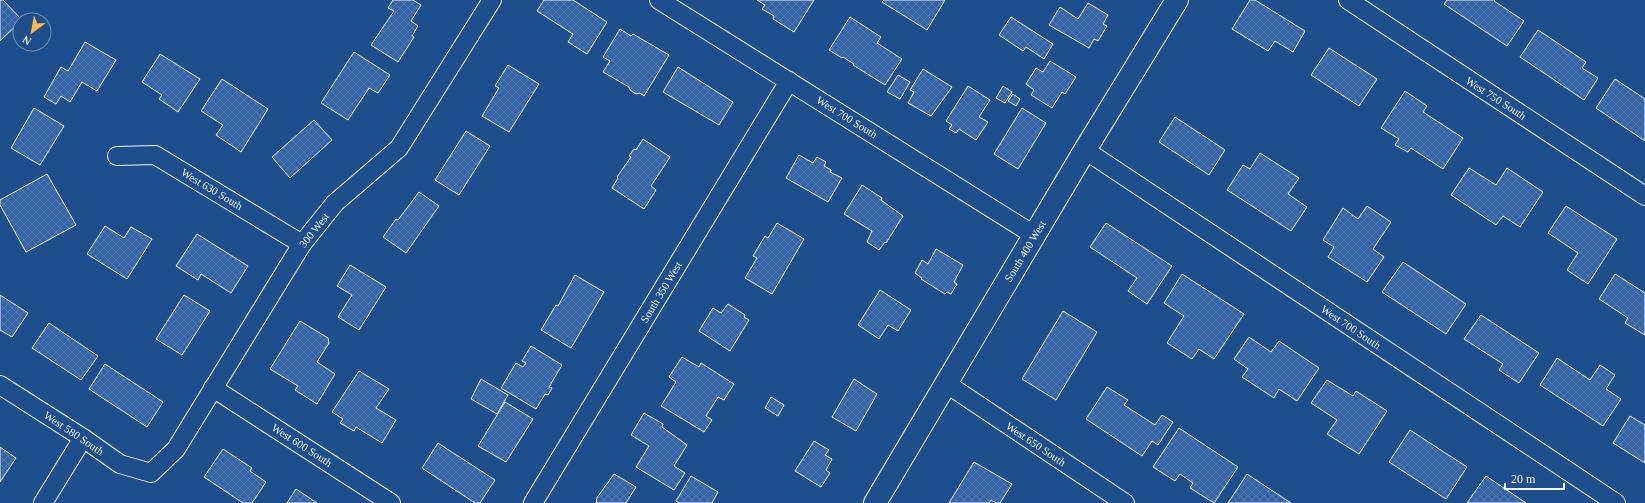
<svg xmlns="http://www.w3.org/2000/svg" width="1645" height="503" font-family="'Times New Roman',serif">
	<style>
		.building { fill: url(#building-cross-hatch); stroke: #f2f6ff }
		.lines { fill: none; stroke-linecap: round; stroke-linejoin: round }
		.minor-casing { stroke: #f2f6ff; stroke-width: 20 }
		.secondary-casing { stroke: #f2f6ff; stroke-width: 24 }
		.minor { stroke: #1f4e8c; stroke-width: 18 }
		.secondary { stroke: #1f4e8c; stroke-width: 22 }
		.labels { text-anchor: middle; stroke-width: 3; stroke-linejoin: round; paint-order: stroke }
		.street-label { font-size: 11px; fill: #f2f6ff; stroke: #1f4e8c }
	</style>
	<defs>
		<pattern id="building-cross-hatch" width="8" height="8" patternUnits="userSpaceOnUse"><rect width="8" height="8" fill="#3563a3"/><path d="M0 0l8 8M0 8l8-8" fill="none" stroke="#537ab1"/></pattern>
	</defs>
	<rect width="100%" height="100%" fill="#1f4e8c"/>
	<g class="building">
		<polygon points="0,0 3,0 22,20 0,41"/>
		<polygon points="393,0 413,0 421,5 411,21 418,26 412,36 414,37 398,62 371,45 394,11 388,8"/>
		<polygon points="544,0 573,0 607,22 587,54 568,42 573,34 537,11"/>
		<polygon points="757,0 814,0 794,32 773,19 774,16 762,9 765,5"/>
		<polygon points="884,0 945,0 927,30 882,2"/>
		<polygon points="1250,0 1255,0 1305,31 1293,52 1275,41 1268,51 1232,29"/>
		<polygon points="1447,0 1495,0 1494,1 1524,21 1507,46 1444,4"/>
		<polygon points="1088,3 1108,15 1103,24 1107,26 1098,41 1094,39 1089,48 1049,25 1060,7 1078,19"/>
		<polygon points="850,17 881,37 877,43 902,59 885,85 853,65 854,64 843,57 842,58 829,50"/>
		<polygon points="1011,17 1053,44 1044,59 1026,47 1023,51 999,35"/>
		<polygon points="620,29 631,36 633,34 669,55 644,96 640,93 636,94 630,90 629,87 603,72 610,61 603,57"/>
		<polygon points="1538,30 1586,62 1582,68 1598,78 1584,100 1520,57"/>
		<polygon points="85,42 116,60 97,91 82,82 70,102 61,96 56,104 44,97 61,67 68,71"/>
		<polygon points="1329,48 1377,79 1359,106 1311,75"/>
		<polygon points="354,52 390,75 378,93 369,88 348,120 321,103"/>
		<polygon points="160,54 200,79 178,112 159,99 162,95 142,82"/>
		<polygon points="1050,61 1076,77 1065,94 1062,92 1052,108 1031,95 1034,90 1026,84 1036,68 1043,72"/>
		<polygon points="508,65 539,84 509,132 482,116 499,88 495,86"/>
		<polygon points="678,67 733,102 719,125 663,92"/>
		<polygon points="923,69 952,87 931,116 908,103 914,92 910,90"/>
		<polygon points="898,75 910,82 900,99 887,92"/>
		<polygon points="222,79 268,109 241,152 216,135 223,125 201,111"/>
		<polygon points="1615,79 1645,99 1645,141 1596,108"/>
		<polygon points="968,86 990,100 979,117 988,122 976,140 959,129 956,133 949,129 952,125 946,121"/>
		<polygon points="1003,86 1012,92 1005,103 996,98"/>
		<polygon points="1405,91 1427,106 1423,112 1463,138 1443,169 1411,148 1408,152 1395,145 1399,139 1381,128"/>
		<polygon points="1013,94 1020,99 1016,106 1008,101"/>
		<polygon points="34,108 64,126 40,165 11,148"/>
		<polygon points="1022,108 1046,123 1018,169 994,154"/>
		<polygon points="1175,117 1225,150 1209,175 1159,142"/>
		<polygon points="314,120 332,140 290,178 272,157"/>
		<polygon points="466,131 490,146 459,195 435,180"/>
		<polygon points="643,139 670,157 651,186 656,190 644,209 612,188 618,178 617,177 631,157 629,156 634,149 636,150"/>
		<polygon points="1260,153 1299,178 1288,194 1307,207 1291,231 1227,190 1243,165 1250,169"/>
		<polygon points="799,155 813,163 817,157 826,162 824,166 831,170 830,172 842,178 828,202 786,178"/>
		<polygon points="1469,168 1496,185 1507,168 1543,192 1520,227 1503,216 1496,225 1451,195"/>
		<polygon points="47,174 76,225 26,252 0,205 0,200"/>
		<polygon points="862,185 882,198 881,200 903,216 886,243 885,242 879,250 867,242 872,231 844,214"/>
		<polygon points="419,192 439,206 406,253 383,237 396,219 398,220"/>
		<polygon points="1367,206 1391,222 1373,249 1384,257 1367,282 1328,257 1334,247 1323,240 1343,208 1358,219"/>
		<polygon points="1566,206 1617,239 1588,284 1567,270 1578,253 1548,233"/>
		<polygon points="777,223 804,239 772,294 745,278 757,258 753,256 765,236 768,238"/>
		<polygon points="1106,223 1172,266 1147,304 1128,291 1137,278 1090,247"/>
		<polygon points="105,226 124,238 131,227 152,239 127,279 87,254"/>
		<polygon points="197,234 248,266 231,293 201,274 198,280 176,266"/>
		<polygon points="936,249 963,265 954,282 957,284 951,294 947,292 945,294 921,279 922,278 915,273 922,260 928,264"/>
		<polygon points="1403,262 1466,304 1446,334 1382,292"/>
		<polygon points="350,265 386,287 359,330 338,317 352,295 337,286"/>
		<polygon points="1182,274 1244,314 1214,359 1199,349 1192,359 1167,343 1184,316 1164,303"/>
		<polygon points="1615,274 1645,293 1645,335 1625,323 1628,318 1599,299"/>
		<polygon points="575,275 604,292 571,348 541,330 556,305 558,306"/>
		<polygon points="880,290 911,310 898,331 888,325 879,339 858,325"/>
		<polygon points="0,295 28,313 12,337 0,330"/>
		<polygon points="184,295 210,311 182,355 156,339"/>
		<polygon points="728,304 745,315 744,317 749,320 730,351 699,331 713,308 721,313"/>
		<polygon points="1063,311 1097,332 1056,400 1022,379"/>
		<polygon points="1481,315 1539,353 1519,383 1499,370 1503,364 1464,339"/>
		<polygon points="300,321 328,338 329,343 317,362 335,374 317,404 295,390 298,386 270,369"/>
		<polygon points="49,323 98,356 81,380 32,348"/>
		<polygon points="1249,337 1271,352 1279,341 1319,368 1297,401 1279,389 1274,398 1242,377 1248,369 1234,359"/>
		<polygon points="531,346 562,365 549,387 552,388 548,395 545,394 536,409 501,388 516,363 523,367 526,363 522,361"/>
		<polygon points="682,357 699,367 701,363 734,384 724,400 718,397 706,416 712,420 704,432 661,406 676,382 669,377"/>
		<polygon points="1557,358 1590,380 1600,365 1615,375 1606,389 1621,399 1603,426 1540,385"/>
		<polygon points="105,364 163,402 147,427 89,389"/>
		<polygon points="359,371 389,389 376,408 396,420 382,443 356,427 354,431 340,423 343,419 332,412"/>
		<polygon points="481,379 508,395 497,414 471,399"/>
		<polygon points="854,379 877,394 856,431 832,417"/>
		<polygon points="1327,380 1353,396 1356,391 1387,411 1359,454 1327,434 1337,420 1311,403"/>
		<polygon points="1107,387 1128,400 1124,405 1155,425 1162,415 1173,422 1158,445 1152,441 1142,456 1086,419"/>
		<polygon points="771,397 784,405 778,416 765,408"/>
		<polygon points="505,402 533,419 506,462 478,446"/>
		<polygon points="644,413 663,424 662,427 687,445 674,466 685,473 674,490 636,467 649,446 631,435"/>
		<polygon points="1630,416 1645,425 1645,463 1613,443"/>
		<polygon points="1179,428 1238,467 1214,503 1190,488 1193,483 1180,474 1175,481 1153,467"/>
		<polygon points="1410,430 1467,467 1446,499 1389,462"/>
		<polygon points="814,441 829,450 825,455 832,459 826,470 830,473 821,487 795,471"/>
		<polygon points="438,443 495,480 480,503 475,503 422,468"/>
		<polygon points="0,447 16,458 0,482"/>
		<polygon points="223,449 252,468 250,471 266,482 252,503 243,503 204,477"/>
		<polygon points="974,462 1012,484 1000,503 996,503 991,500 989,503 949,503"/>
		<polygon points="614,474 636,487 626,503 596,503 597,500 596,499"/>
		<polygon points="1247,474 1291,503 1228,503"/>
		<polygon points="691,476 718,492 712,503 679,503 676,501"/>
		<polygon points="1486,476 1526,503 1467,503"/>
		<polygon points="296,489 317,503 287,503"/>
	</g>
	<g class="lines">
		<g class="minor-casing">
			<g id="minor">
				<polyline points="659,0 1034,235"/>
				<polyline points="1348,0 1645,196"/>
				<polyline points="1085,150 1616,503"/>
				<polyline points="117,156 155,155 302,244"/>
				<polyline points="947,384 1125,503"/>
				<polyline points="0,385 83,438 120,464 151,473 176,449 302,244 335,203 399,148 492,0"/>
				<polyline points="213,388 391,503"/>
				<polyline points="43,503 83,438"/>
				<polyline points="533,503 789,81"/>
			</g>
		</g>
		<g class="secondary-casing">
			<polyline id="secondary" points="875,503 1085,150 1177,0"/>
		</g>
		<use href="#minor" class="minor"/>
		<use href="#secondary" class="secondary"/>
	</g>
	<g class="labels">
		<g class="street-label">
			<text transform="translate(1496 98) rotate(33)" y="4">West 750 South</text>
			<text transform="translate(847 117) rotate(32)" y="4">West 700 South</text>
			<text transform="translate(212 189) rotate(31)" y="4">West 630 South</text>
			<text transform="translate(314 230) rotate(-52)" y="4">300 West</text>
			<text transform="translate(1025 251) rotate(-59)" y="4">South 400 West</text>
			<text transform="translate(661 292) rotate(-59)" y="4">South 350 West</text>
			<text transform="translate(1351 327) rotate(34)" y="4">West 700 South</text>
			<text transform="translate(74 433) rotate(34)" y="4">West 580 South</text>
			<text transform="translate(1036 444) rotate(34)" y="4">West 650 South</text>
			<text transform="translate(302 445) rotate(33)" y="4">West 600 South</text>
		</g>
	</g>
	<g transform="translate(32 32) rotate(212)"><circle r="19" fill="#1f4e8c" stroke="#7391ba"/>
	<path d="M0-3L7 15L0 10L-7 15Z" fill="#ffb74d"/>
	<text y="-6" font-size="11" font-weight="bold" text-anchor="middle" fill="#f2f6ff">N</text>
	</g>
	<path d="M1505 483v6h59v-6" fill="none" stroke="#f2f6ff" stroke-width="2"/>
	<text x="1511" y="483" font-size="12" fill="#f2f6ff" stroke="#1f4e8c" stroke-width="3" paint-order="stroke">20 m</text>
</svg>
